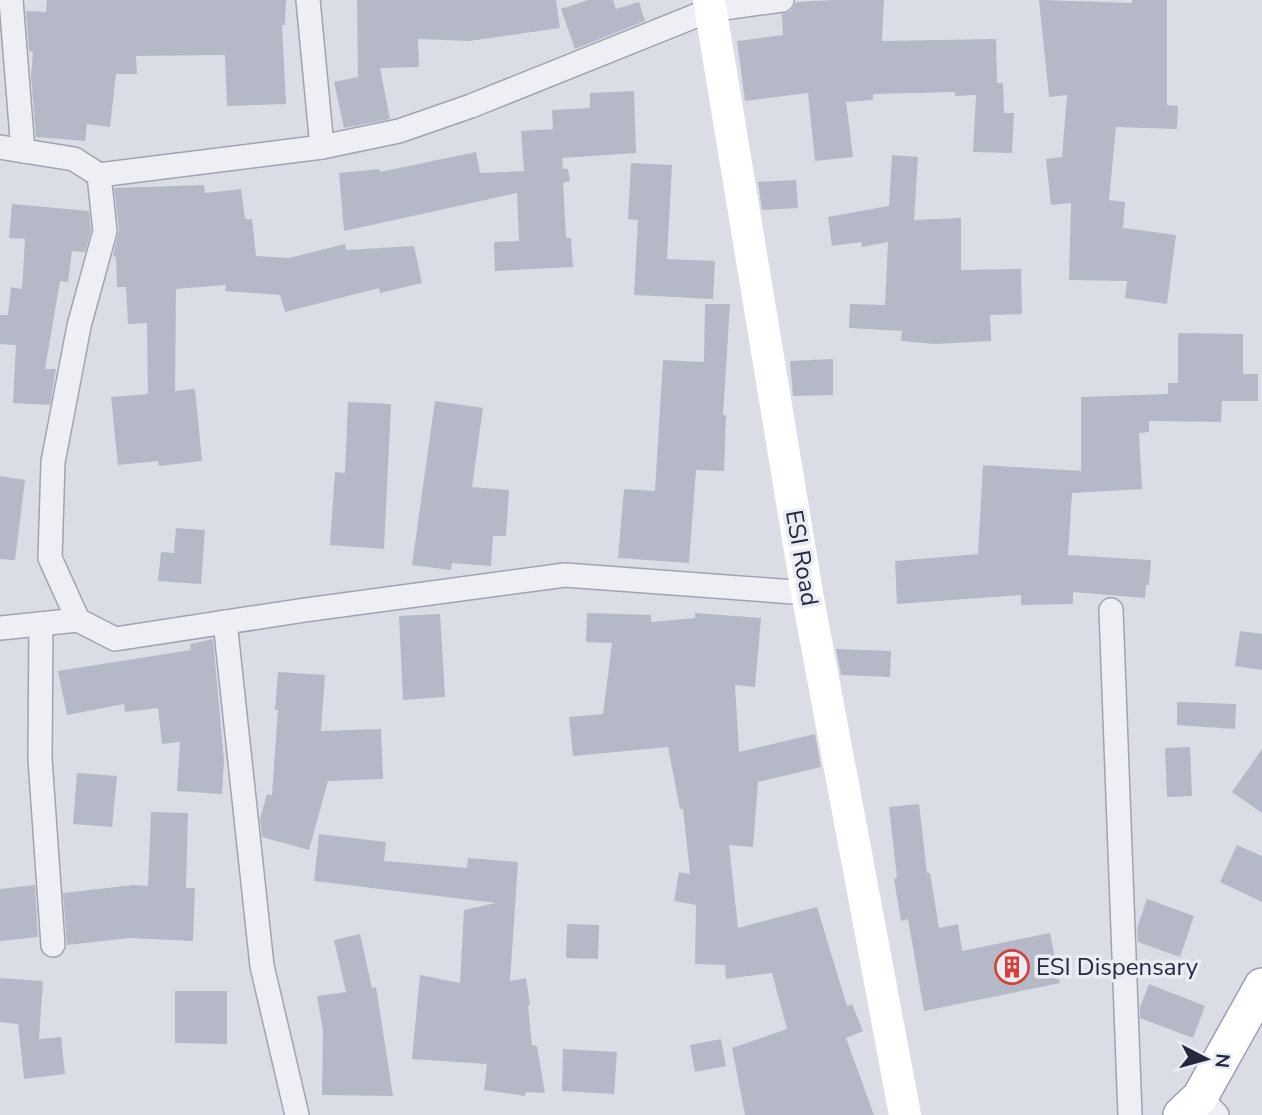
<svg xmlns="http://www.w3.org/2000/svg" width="1262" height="1115" font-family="'Nunito Sans',sans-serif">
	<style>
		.building { fill: #b5b8c6 }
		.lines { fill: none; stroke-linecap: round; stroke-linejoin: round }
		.street-casing { stroke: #a0a3b0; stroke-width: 26 }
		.primary-casing { stroke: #9a9fb3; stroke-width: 38 }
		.street { stroke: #eeeff5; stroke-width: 23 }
		.secondary { stroke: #fff; stroke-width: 32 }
		.primary { stroke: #fff; stroke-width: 35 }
		.labels { text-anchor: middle; stroke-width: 7; stroke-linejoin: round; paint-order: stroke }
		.street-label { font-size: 24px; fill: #24283d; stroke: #eaecf4 }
		.poi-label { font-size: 24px; fill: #24283d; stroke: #eaecf4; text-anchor: start }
	</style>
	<rect width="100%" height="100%" fill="#dbdde6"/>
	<g class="building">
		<polygon points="47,0 286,0 285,25 282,25 286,104 227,106 225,55 136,56 137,74 116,74 110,127 87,124 85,141 36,137 31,76 33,52 29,51 26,11 46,12"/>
		<polygon points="357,0 556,0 560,28 469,41 418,39 419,67 380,68 390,119 344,128 334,82 358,77"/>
		<polygon points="588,0 613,0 616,9 639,2 645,21 575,49 561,9"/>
		<polygon points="834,0 884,0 882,41 996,39 997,83 1003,83 1004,113 1014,113 1012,153 973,152 976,95 955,96 955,92 873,94 873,100 846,102 853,157 815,161 808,93 745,101 737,41 783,35 782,14 791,11 796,2"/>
		<polygon points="1039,0 1132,3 1132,0 1167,0 1167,105 1178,106 1177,129 1116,127 1109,200 1125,202 1123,228 1176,235 1167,304 1125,298 1127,281 1069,280 1071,203 1051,205 1046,159 1062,157 1067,95 1049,97"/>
		<polygon points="634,91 636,153 562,158 563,169 568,169 570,181 563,183 566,238 571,238 573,267 495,271 494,242 519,241 517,193 344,231 339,173 380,169 380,172 476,152 480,173 524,171 521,131 553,129 552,110 590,108 590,93"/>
		<polygon points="892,155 918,157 914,220 961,218 961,270 1021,269 1022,314 990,315 991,341 935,344 901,341 902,331 849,328 850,304 885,305 888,242 862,247 861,242 832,246 828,217 889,206"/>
		<polygon points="631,163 672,165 667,259 715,261 713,299 634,295 638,220 628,219"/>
		<polygon points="796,180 798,208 762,210 758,182"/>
		<polygon points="204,185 205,193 241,189 245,219 252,219 256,256 289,258 345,244 346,250 414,246 422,283 380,293 379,288 285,312 280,295 225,291 226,285 176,289 175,391 195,389 202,461 159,466 158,461 118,465 111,397 148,394 147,323 128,324 126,287 117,287 116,257 113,256 119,230 114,188"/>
		<polygon points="12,204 89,211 91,230 85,252 72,251 68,282 60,281 45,369 56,369 50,405 13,403 16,345 0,344 0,315 8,315 11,287 22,289 25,239 9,238"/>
		<polygon points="705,304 730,304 723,415 726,415 724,471 696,470 689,563 618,558 624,489 655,491 663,360 704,362"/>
		<polygon points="1178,333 1243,334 1243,374 1258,374 1258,401 1222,401 1221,422 1149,421 1149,432 1139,433 1142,489 1072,493 1068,555 1151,560 1149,585 1146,585 1145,598 1073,592 1073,604 1021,605 1021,595 897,604 895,561 978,554 983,465 1081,471 1081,397 1168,394 1168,383 1178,383"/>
		<polygon points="833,359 833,395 793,396 790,361"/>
		<polygon points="435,401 483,408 472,487 509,490 506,536 493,536 491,566 452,563 451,570 412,565"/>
		<polygon points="348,402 391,404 384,549 330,545 335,472 345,473"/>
		<polygon points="0,476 25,480 15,560 0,559"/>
		<polygon points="176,528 205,530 201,584 158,581 161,552 174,553"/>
		<polygon points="587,613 651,615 651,622 695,618 695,613 761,618 755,687 735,685 739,752 815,734 821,767 758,782 753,847 729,845 738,928 817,907 847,1006 852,1004 863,1031 846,1038 874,1115 745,1115 732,1048 787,1029 772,973 726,979 725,965 695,964 696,905 674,901 679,872 690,874 683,809 680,809 668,747 573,756 569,717 603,714 612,643 586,642"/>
		<polygon points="440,614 445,697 403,700 399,616"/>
		<polygon points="1240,631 1262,634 1262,670 1235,666"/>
		<polygon points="213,639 224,761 222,794 177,791 180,742 162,744 158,708 125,712 124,704 67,715 58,671 191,650 190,644"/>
		<polygon points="836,649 891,651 890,677 841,675"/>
		<polygon points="278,672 325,675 321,731 381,729 383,779 328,781 309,850 262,837 260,819 267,794 272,795 278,710 275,710"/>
		<polygon points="1177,702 1236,704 1235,729 1177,725"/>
		<polygon points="1190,747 1192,796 1167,797 1165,748"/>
		<polygon points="1262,749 1262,813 1232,792"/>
		<polygon points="77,773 117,776 112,827 73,824"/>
		<polygon points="919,804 927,873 930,873 939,928 958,924 962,951 1050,933 1060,983 924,1011 908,919 901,921 894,879 897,878 889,807"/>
		<polygon points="151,812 188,813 186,888 195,888 193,941 130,938 67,945 63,893 134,885 148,886"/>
		<polygon points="319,834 386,842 384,861 467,868 468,858 518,862 510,981 526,978 530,1005 528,1006 532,1045 537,1046 545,1093 526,1092 525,1096 484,1090 487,1064 412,1059 420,975 460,983 464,910 496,903 314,881"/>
		<polygon points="1237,845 1262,856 1262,902 1220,882"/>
		<polygon points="35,885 38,937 0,941 0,889"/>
		<polygon points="1147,899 1194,916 1180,957 1138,942 1137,928"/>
		<polygon points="567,924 599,925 598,959 566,958"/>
		<polygon points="360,934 372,988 376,987 393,1096 322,1095 323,1031 317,996 346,992 334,940"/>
		<polygon points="0,978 43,981 39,1039 61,1037 65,1074 24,1079 18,1024 0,1022"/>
		<polygon points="1149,984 1205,1006 1193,1038 1140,1018 1140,1007"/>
		<polygon points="175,991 227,991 227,1044 175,1043"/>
		<polygon points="721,1039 726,1066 695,1072 690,1045"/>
		<polygon points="563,1049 617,1052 614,1094 562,1091"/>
	</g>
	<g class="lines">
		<g class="street-casing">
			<g id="street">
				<polyline points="11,0 23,151"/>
				<polyline points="308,0 322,147"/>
				<polyline points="0,147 74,159 99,175 322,147 399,131 471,106 710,10 782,0"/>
				<polyline points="99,175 105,231 79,326 53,462 50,558 78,620 115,639 305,610 565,575 807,593"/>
				<polyline points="1111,610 1130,1115"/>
				<polyline points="225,622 262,966 297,1115"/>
				<polyline points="41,624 40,759 53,945"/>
				<polyline points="0,628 78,620"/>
				<polyline points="1200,1097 1217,1115"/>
			</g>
		</g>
		<g class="primary-casing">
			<polyline id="primary" points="1181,1115 1200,1097 1262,986"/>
		</g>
		<use href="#street" class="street"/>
		<polyline class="secondary" points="709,0 807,593 905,1115"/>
		<use href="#primary" class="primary"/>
	</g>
	<defs>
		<g id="building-ring" transform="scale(1.75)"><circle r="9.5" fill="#eaecf4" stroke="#d53f37" stroke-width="1.5"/><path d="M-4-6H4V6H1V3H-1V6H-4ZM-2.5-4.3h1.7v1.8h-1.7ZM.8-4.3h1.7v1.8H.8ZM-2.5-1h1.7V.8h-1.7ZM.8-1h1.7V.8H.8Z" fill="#d53f37"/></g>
	</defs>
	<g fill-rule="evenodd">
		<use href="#building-ring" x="1012" y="967"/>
	</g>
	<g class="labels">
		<g class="street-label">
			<text transform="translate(802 558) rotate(80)" y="8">ESI Road</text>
		</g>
		<g class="poi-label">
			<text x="1036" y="975">ESI Dispensary</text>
		</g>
	</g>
	<g transform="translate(1206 1059) rotate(96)" stroke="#eaecf4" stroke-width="5" paint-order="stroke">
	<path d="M0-5L12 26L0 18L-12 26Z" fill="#24283d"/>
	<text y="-10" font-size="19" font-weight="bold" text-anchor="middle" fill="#24283d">N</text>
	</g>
</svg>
